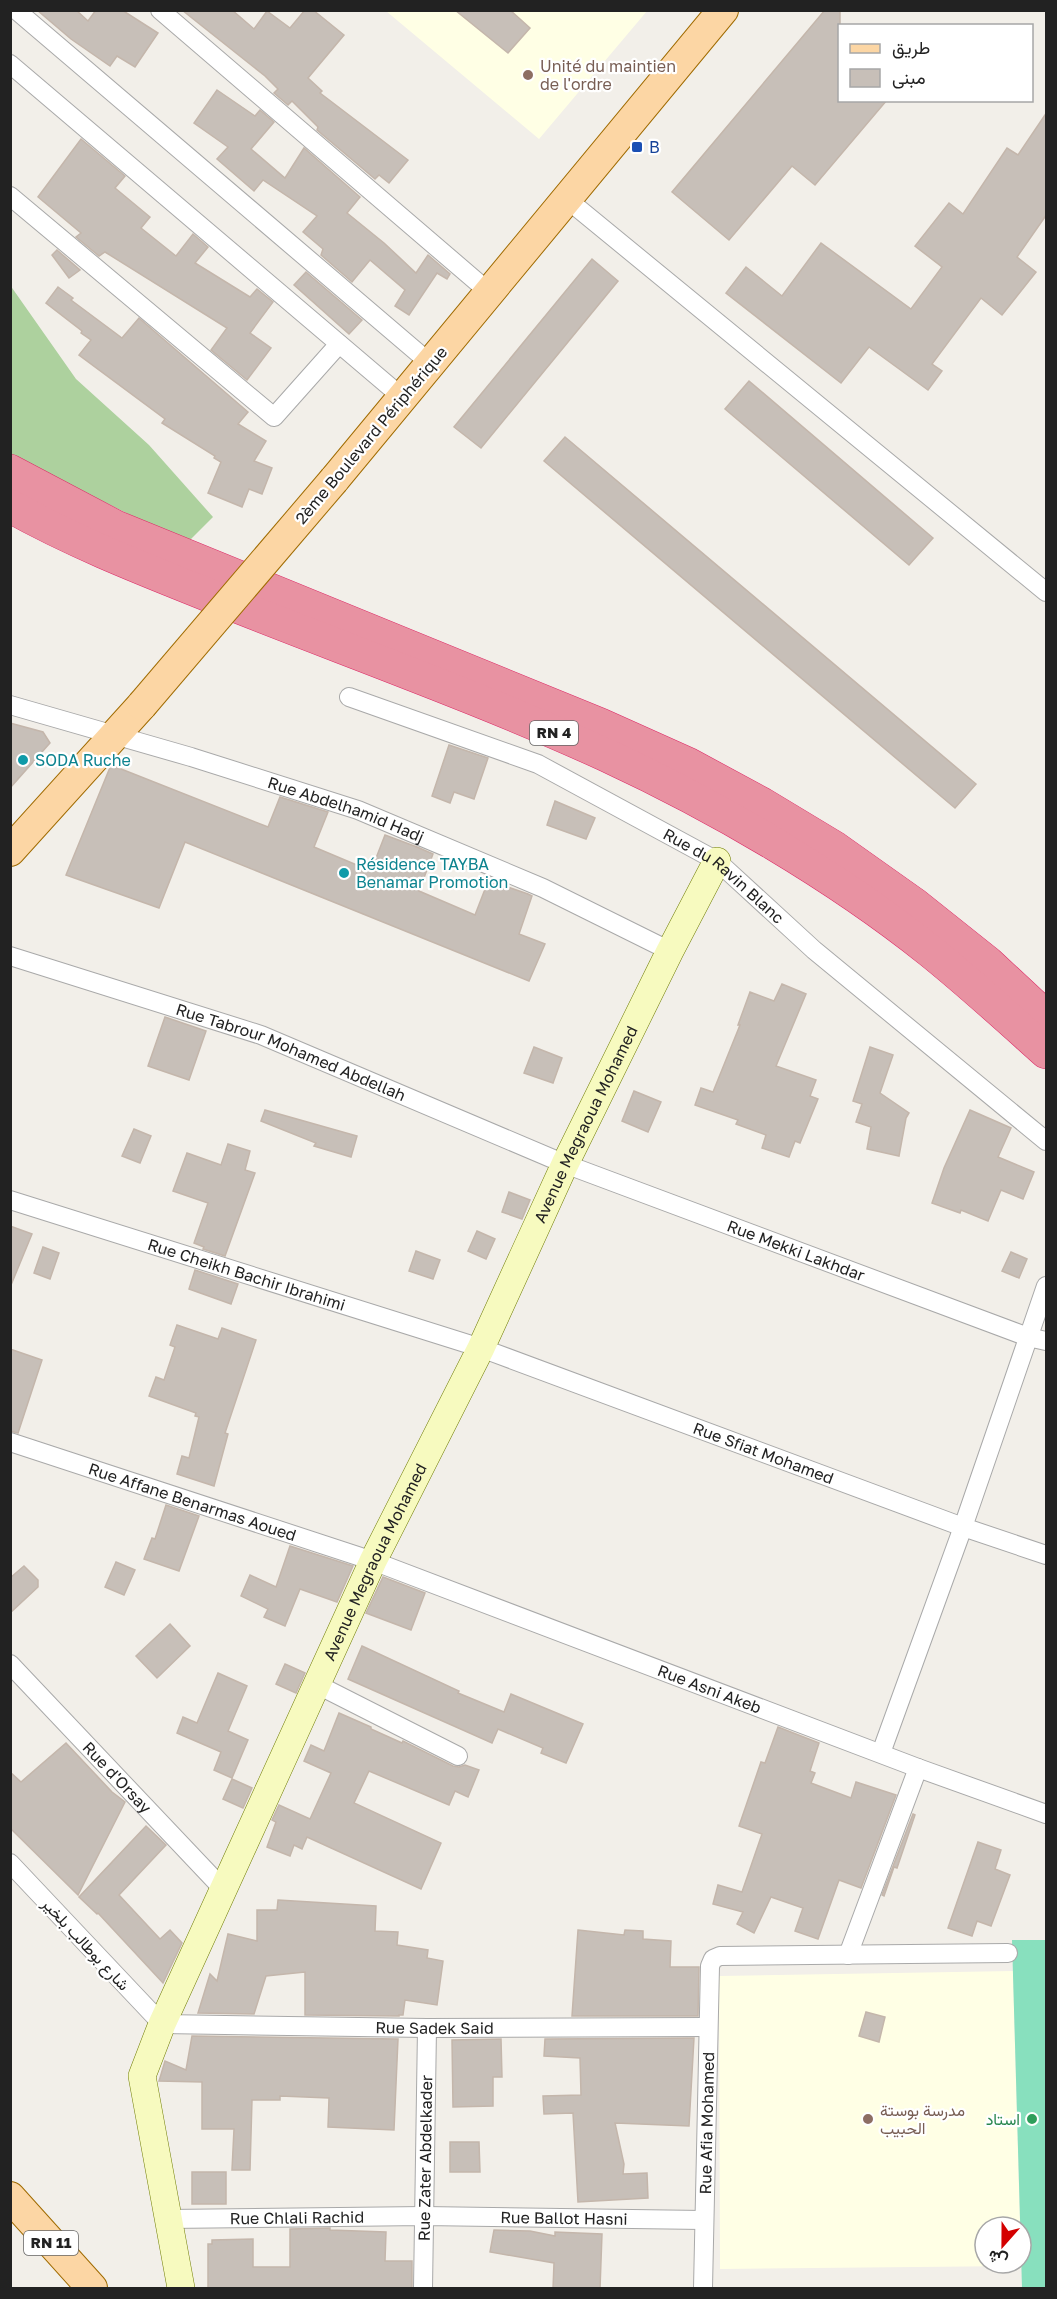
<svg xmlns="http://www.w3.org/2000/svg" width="1057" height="2299" font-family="'Golos Text',Vazirmatn,sans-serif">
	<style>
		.education { fill: #ffffe5 }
		.forest { fill: #add19e }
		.pitch { fill: #88e0be }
		.building { fill: #c7bfb8; stroke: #c4b6ab; stroke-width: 1.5 }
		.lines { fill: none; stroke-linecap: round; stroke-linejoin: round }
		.street-casing { stroke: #a9a9a9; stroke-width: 20 }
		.secondary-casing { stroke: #707d05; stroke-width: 28 }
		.primary-casing { stroke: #a06b00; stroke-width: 32 }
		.highway-casing { stroke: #dc2a67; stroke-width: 34 }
		.street { stroke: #fff; stroke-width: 18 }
		.secondary { stroke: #f7fabf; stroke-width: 27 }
		.primary { stroke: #fcd6a4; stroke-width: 30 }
		.highway { stroke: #e892a2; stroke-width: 33 }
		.primary-bridge-casing { stroke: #a06b00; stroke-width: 32; stroke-linecap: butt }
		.primary-bridge { stroke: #fcd6a4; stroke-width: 30 }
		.education-dot { fill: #8d6e63; stroke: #fff; stroke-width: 2 }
		.transit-dot { fill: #1a4fb4; stroke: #fff; stroke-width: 2 }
		.culture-dot { fill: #0f9aa8; stroke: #fff; stroke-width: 2 }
		.leisure-dot { fill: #2e9e5b; stroke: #fff; stroke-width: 2 }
		.labels { text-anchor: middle; stroke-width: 4.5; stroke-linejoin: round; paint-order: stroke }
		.shield { fill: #fff; stroke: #646464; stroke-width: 1.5 }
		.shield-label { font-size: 15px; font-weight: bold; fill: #222 }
		.education-label { font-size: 16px; fill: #785e54; stroke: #fff; text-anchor: start }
		.transit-label { font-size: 16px; fill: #164399; stroke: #fff; text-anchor: start }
		.street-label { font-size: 16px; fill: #222; stroke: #fff }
		.culture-label { font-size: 16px; fill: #0d838f; stroke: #fff; text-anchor: start }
		.leisure-label { font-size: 16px; fill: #27864d; stroke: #fff; text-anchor: end }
	</style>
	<rect width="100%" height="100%" fill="#f2efe9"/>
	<g class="education">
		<polygon points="386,11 647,11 539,139"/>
		<polygon points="1013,1971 1020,2227 985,2227 985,2263 1021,2263 1021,2266 720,2269 719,1976"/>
	</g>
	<path class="forest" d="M 10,285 L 76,379 L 149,445 L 213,517 L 186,544 C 128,512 68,486 11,454 Z"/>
	<polygon class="pitch" points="1012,1940 1046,1940 1046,2288 1022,2288"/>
	<g class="building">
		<polygon points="37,10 76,10 88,21 96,10 122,10 158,33 135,67 117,56 110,66 71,39"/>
		<polygon points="182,10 232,10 254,29 267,11 290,28 305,10 313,10 344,35 308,78 322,91 320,93 408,160 389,183 379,175 375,179 317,130 318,127 292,101 288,105 274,93 278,89 265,76"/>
		<polygon points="455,10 510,10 530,28 508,53"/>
		<polygon points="825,10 840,10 840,100 887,100 815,185 792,166 729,240 672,192"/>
		<polygon points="217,90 255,116 260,110 274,122 251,149 285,178 304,148 360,197 347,213 384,243 416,273 428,255 450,274 447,279 437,273 409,315 395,306 405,290 370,260 352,282 321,255 323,249 303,232 317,216 263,180 254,191 217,159 228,147 194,123"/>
		<polygon points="1047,112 1047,214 1017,257 1036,272 1002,315 981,298 932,364 942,371 928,390 869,347 841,383 726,293 746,267 782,296 821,243 911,309 942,267 915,246 949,203 963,214 1007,148 1018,155"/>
		<polygon points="81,139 125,176 115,188 150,217 141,228 176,256 193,234 208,247 195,263 250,297 257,289 273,302 250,333 271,348 247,380 211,350 227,328 105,252 99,256 76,237 81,233 38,197"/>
		<polygon points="57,250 80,270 69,278 52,255"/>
		<polygon points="592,259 618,281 481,448 454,427"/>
		<polygon points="306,272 362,320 349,334 294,285"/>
		<polygon points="58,287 73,298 71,300 122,338 139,318 248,412 238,424 266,441 254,461 272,468 262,494 249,489 242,507 208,493 221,462 214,458 215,456 162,423 165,419 79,355 91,340 81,333 82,331 46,303"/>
		<polygon points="749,381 933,538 909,565 725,409"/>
		<polygon points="565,437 976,784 955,808 544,461"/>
		<polygon points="10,723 43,732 50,743 10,788"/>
		<polygon points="449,745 488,758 474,799 454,792 450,803 432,796"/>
		<polygon points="111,765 268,827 280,797 328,812 314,847 371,871 385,835 417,847 433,854 419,891 475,915 487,884 499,884 528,894 532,896 519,934 545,944 529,981 185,842 159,908 66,875"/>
		<polygon points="555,801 595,818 586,839 547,825"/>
		<polygon points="782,984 806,994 776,1066 816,1080 810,1096 818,1099 800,1143 795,1141 789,1157 762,1148 766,1135 736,1124 738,1120 695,1105 701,1088 713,1092 740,1025 738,1025 750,992 774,1001"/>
		<polygon points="165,1017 206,1031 189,1080 148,1066"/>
		<polygon points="534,1047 562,1058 553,1083 524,1073"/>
		<polygon points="870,1047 893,1055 880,1093 909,1113 906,1118 899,1156 867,1149 871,1127 856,1122 862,1104 853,1101"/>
		<polygon points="634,1091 661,1102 648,1132 622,1121"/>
		<polygon points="265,1110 357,1136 351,1157 314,1146 316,1143 261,1121"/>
		<polygon points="970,1110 1011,1128 998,1157 1034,1172 1023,1199 1001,1190 988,1221 961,1210 960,1213 932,1203 944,1168"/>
		<polygon points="134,1129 151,1136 140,1163 122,1156"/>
		<polygon points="228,1144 250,1151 245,1170 255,1173 225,1256 203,1249 204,1247 194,1243 208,1203 173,1191 187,1153 221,1165"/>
		<polygon points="509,1192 530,1200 522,1219 502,1212"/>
		<polygon points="10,1226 32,1234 11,1285 10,1285"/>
		<polygon points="477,1231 495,1239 486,1259 468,1251"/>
		<polygon points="43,1247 59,1253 50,1279 34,1273"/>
		<polygon points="416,1251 440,1260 433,1279 409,1271"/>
		<polygon points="1011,1252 1027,1259 1019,1278 1002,1271"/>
		<polygon points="195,1270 238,1284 231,1304 189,1289"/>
		<polygon points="177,1325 218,1339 222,1328 256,1340 225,1433 228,1434 214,1486 177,1474 182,1456 189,1458 199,1417 195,1416 196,1413 149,1396 156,1377 164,1380 175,1347 170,1345"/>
		<polygon points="10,1349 42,1360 18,1433 10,1431"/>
		<polygon points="166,1505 199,1516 179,1571 144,1559 152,1538 155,1539"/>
		<polygon points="290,1546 353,1566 337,1602 300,1589 285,1626 264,1617 268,1609 241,1596 250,1575 276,1587"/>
		<polygon points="116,1562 135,1570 124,1595 105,1587"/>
		<polygon points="24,1566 38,1580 38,1587 10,1613 10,1578"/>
		<polygon points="383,1577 425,1593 411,1630 366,1613"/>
		<polygon points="170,1624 190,1646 157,1678 136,1656"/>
		<polygon points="362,1646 459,1691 458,1693 504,1712 511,1694 583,1724 566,1763 541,1753 543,1748 498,1729 492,1743 348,1679"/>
		<polygon points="285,1664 305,1673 296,1693 276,1684"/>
		<polygon points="218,1673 247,1686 228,1731 248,1740 232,1778 214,1770 221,1752 177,1733 183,1717 197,1723"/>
		<polygon points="339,1713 371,1727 371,1729 402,1743 403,1741 453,1766 459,1767 465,1765 479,1770 468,1797 455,1791 449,1805 369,1771 354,1803 441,1843 421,1889 307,1837 302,1849 294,1845 290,1856 267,1847 276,1822 272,1820 279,1805 310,1819 331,1773 304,1761 311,1745 324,1751"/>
		<polygon points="778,1727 819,1743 810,1771 815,1773 811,1783 851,1798 856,1782 896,1795 861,1888 839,1880 818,1939 795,1931 803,1908 771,1897 754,1933 737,1924 743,1912 713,1904 718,1885 742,1892 762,1834 739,1826 761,1762 765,1763"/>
		<polygon points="66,1743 112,1792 125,1802 78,1895 10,1828 10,1772 21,1782"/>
		<polygon points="232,1779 252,1788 243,1808 223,1799"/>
		<polygon points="913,1814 915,1815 897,1868 894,1867 884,1896 882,1895"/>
		<polygon points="146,1826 166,1845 119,1895 160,1939 170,1930 182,1943 163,1983 98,1913 97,1914 79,1897"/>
		<polygon points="978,1842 1001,1850 995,1869 1010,1875 991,1926 977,1921 972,1936 948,1928"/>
		<polygon points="278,1900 376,1906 375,1931 398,1932 397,1945 428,1950 427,1958 443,1961 437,2005 405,2000 403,2015 399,2015 399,2016 305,2015 305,1972 266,1976 254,2014 198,2013 210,1974 217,1981 228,1934 257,1941 257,1910 277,1910"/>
		<polygon points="578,1930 624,1935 625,1930 643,1931 643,1939 671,1941 670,1967 699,1967 698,2016 572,2016"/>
		<polygon points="866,2012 885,2017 879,2042 859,2036"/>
		<polygon points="192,2036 398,2039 394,2130 328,2127 329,2098 280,2096 280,2100 252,2100 250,2170 232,2170 234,2129 202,2129 202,2082 159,2081 165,2061 186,2070"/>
		<polygon points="694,2038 689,2126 615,2123 624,2164 623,2174 647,2173 648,2198 578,2202 573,2113 544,2114 543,2096 581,2095 580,2058 544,2056 545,2039"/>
		<polygon points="501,2039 502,2077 493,2077 493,2106 453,2107 452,2040"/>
		<polygon points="450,2142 479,2142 480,2172 450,2172"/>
		<rect x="192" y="2172" width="34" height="32"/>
		<polygon points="330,2228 330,2230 386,2232 385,2261 412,2261 412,2289 208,2289 208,2244 212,2244 212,2240 253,2239 253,2267 290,2267 290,2229"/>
		<polygon points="494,2230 530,2231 555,2236 555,2232 602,2234 600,2289 553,2289 554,2263 490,2252"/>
	</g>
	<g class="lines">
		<g class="street-casing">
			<g id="street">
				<polyline points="16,10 431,364"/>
				<polyline points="160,10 490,293"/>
				<polyline points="10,64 403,398"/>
				<polyline points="10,196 274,417 339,344"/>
				<polyline points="568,200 1046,592"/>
				<path id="s1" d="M 349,697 L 538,764 L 717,861 L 814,950 L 1046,1141"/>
				<path id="s2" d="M 10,705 L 191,757 L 358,810 L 543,888 L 670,951"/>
				<path id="s3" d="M 10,956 L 261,1035 L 565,1164 L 1028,1337 L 1046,1341"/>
				<path id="s4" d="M 10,1200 L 481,1348 L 963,1527 L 1046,1555"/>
				<path id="s5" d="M 10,1442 L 373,1561 L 918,1768 L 1046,1814"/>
				<path id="s6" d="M 10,1664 L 224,1890"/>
				<polyline points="316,1684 458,1756"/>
				<polyline points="881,1753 963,1527 1046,1286"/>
				<path id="s7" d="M 10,1863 L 162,2024 L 427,2028 L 707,2027"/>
				<polyline points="848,1955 918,1768"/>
				<path id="s8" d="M 168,2219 L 424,2216 L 703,2220"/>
				<path id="s9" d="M 423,2288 L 427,2028"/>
				<path id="s10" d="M 703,2288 L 710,1966 L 713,1959 L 720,1956 L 1008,1953"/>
			</g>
		</g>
		<g class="secondary-casing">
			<g id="secondary">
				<path id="s11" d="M 181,2288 L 142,2076 L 162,2024 L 373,1561 L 481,1348 L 565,1164 L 670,951 L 717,861"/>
			</g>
		</g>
		<g class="primary-casing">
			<g id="primary">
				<polyline points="334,480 723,10"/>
				<polyline points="10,851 142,705"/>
				<polyline points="10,2197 92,2288"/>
			</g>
		</g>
		<g class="highway-casing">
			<g id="highway">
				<polyline points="10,471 116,527 601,725 688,764 762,804 835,848 914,904 988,963 1046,1017"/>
				<path d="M 10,506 C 76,543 146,570 216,598 C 346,650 479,697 606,755 C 716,806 835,875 930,951 C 970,983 1008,1018 1046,1052"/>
			</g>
		</g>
		<use href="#street" class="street"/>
		<use href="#secondary" class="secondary"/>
		<use href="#primary" class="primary"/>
		<use href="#highway" class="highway"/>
		<g class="primary-bridge-casing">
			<polyline id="primary-bridge" points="142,705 334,480"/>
		</g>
		<use href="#primary-bridge" class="primary-bridge"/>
	</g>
	<g class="education-dot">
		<circle cx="528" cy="75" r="6"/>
		<circle cx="868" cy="2119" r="6"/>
	</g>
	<rect class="transit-dot" x="631" y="141" width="12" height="12" rx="3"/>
	<g class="culture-dot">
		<circle cx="23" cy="760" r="6"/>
		<circle cx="344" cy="873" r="6"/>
	</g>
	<circle class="leisure-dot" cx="1032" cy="2119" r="6"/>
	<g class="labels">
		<g class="shield">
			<rect x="530" y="721" width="48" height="24" rx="4.5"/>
			<rect x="24" y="2231" width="54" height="24" rx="4.5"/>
		</g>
		<g class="shield-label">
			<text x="554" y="738">RN 4</text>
			<text x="51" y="2248">RN 11</text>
		</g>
		<g class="education-label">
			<text x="540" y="72">Unité du maintien<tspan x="540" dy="18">de l'ordre</tspan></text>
			<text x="880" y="2116">مدرسة بوستة<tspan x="880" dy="18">الحبيب</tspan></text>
		</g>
		<g class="transit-label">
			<text x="649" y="153">B</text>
		</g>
		<g class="street-label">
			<text transform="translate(371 435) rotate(-50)" y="6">2ème Boulevard Périphérique</text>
			<text dy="6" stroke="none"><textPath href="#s2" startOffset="352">Rue Abdelhamid Hadj</textPath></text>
			<text dy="6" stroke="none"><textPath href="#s1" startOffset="418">Rue du Ravin Blanc</textPath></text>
			<text dy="6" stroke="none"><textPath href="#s3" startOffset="297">Rue Tabrour Mohamed Abdellah</textPath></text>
			<text dy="6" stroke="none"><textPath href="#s11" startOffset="1266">Avenue Megraoua Mohamed</textPath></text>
			<text dy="6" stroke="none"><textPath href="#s3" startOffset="840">Rue Mekki Lakhdar</textPath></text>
			<text dy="6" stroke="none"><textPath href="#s4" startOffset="248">Rue Cheikh Bachir Ibrahimi</textPath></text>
			<text dy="6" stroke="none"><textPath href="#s4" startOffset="795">Rue Sfiat Mohamed</textPath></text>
			<text dy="6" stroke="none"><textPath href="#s5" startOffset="192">Rue Affane Benarmas Aoued</textPath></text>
			<text dy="6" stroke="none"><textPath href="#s11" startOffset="780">Avenue Megraoua Mohamed</textPath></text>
			<text dy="6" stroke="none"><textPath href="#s5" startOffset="742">Rue Asni Akeb</textPath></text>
			<text dy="6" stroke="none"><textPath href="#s6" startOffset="156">Rue d'Orsay</textPath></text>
			<text transform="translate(86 1944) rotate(47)" y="6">شارع بوطالب بلخير</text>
			<text dy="6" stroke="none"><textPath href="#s7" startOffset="494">Rue Sadek Said</textPath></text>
			<text dy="6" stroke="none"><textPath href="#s10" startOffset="165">Rue Afia Mohamed</textPath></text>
			<text dy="6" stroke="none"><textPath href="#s9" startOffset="130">Rue Zater Abdelkader</textPath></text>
			<text dy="6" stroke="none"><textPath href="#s8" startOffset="129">Rue Chlali Rachid</textPath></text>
			<text dy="6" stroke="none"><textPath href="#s8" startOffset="396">Rue Ballot Hasni</textPath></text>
		</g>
		<g class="culture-label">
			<text x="35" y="766">SODA Ruche</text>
			<text x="356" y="870">Résidence TAYBA<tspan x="356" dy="18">Benamar Promotion</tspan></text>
		</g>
		<g class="leisure-label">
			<text x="1020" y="2125">استاد</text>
		</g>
	</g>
	<rect width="1057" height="2299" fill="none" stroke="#222222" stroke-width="24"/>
	<rect x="838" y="24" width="195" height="78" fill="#ffffff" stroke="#a7a7a7" stroke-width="1.5"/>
	<rect x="850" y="44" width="30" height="9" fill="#fcd6a4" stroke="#a7a7a7" stroke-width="1.5"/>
	<text x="892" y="54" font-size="18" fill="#222222">طريق</text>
	<rect x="850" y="69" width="30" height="18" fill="#c7bfb8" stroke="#a7a7a7" stroke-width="1.5"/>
	<text x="892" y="84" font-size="18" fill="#222222">مبنى</text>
	<g transform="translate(1003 2245) rotate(201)"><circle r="28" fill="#ffffff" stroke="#a7a7a7" stroke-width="1.5"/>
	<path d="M0-4.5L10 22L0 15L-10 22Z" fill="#d40000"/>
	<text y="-9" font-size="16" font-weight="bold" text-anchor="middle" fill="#222222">ش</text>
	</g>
</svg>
